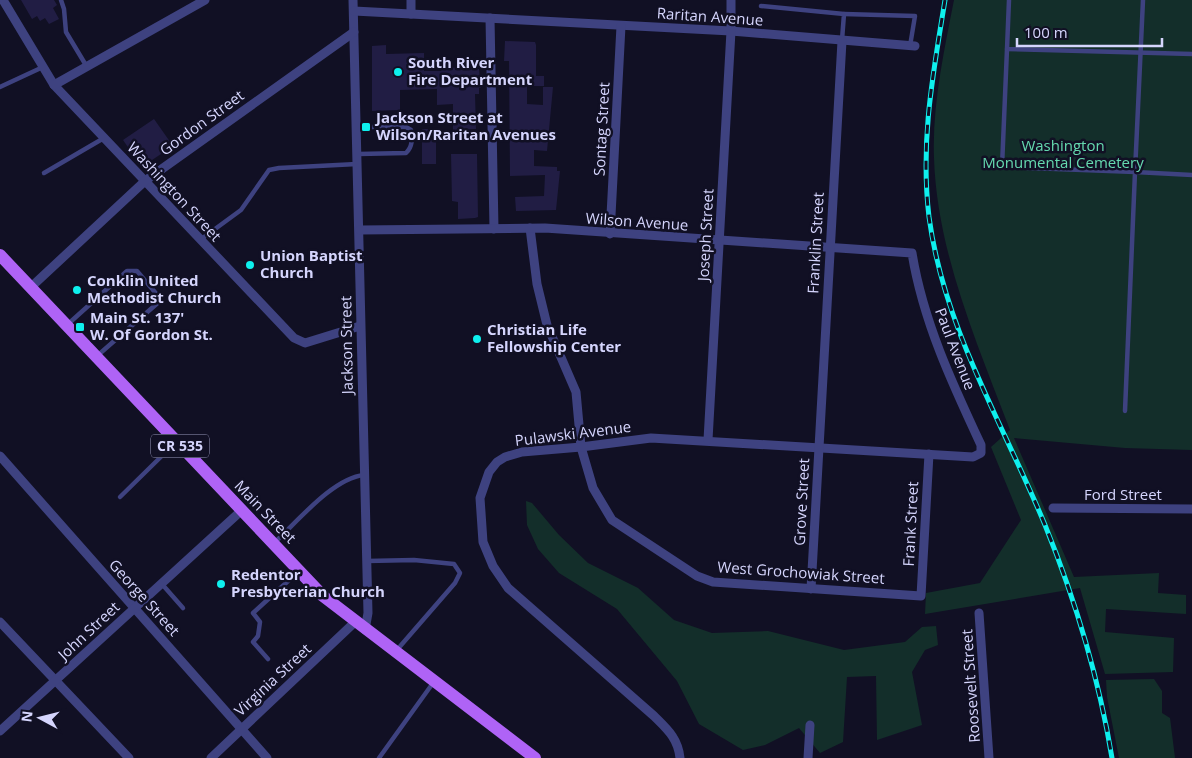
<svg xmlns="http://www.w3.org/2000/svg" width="1192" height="758" font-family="'Open Sans',sans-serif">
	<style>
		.green { fill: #132e2a }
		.building { fill: #211d44 }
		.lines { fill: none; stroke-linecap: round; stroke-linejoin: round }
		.service { stroke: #3e4280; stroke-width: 4.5 }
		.minor { stroke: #3e4280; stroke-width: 9 }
		.primary { stroke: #af63f6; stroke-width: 12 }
		.rail-casing { stroke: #0ef0ee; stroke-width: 5 }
		.rail { stroke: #111024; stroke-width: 3; stroke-dasharray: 9; stroke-linecap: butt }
		.poi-dot { fill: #0ef0ee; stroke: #111024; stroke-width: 2 }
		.labels { text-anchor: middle; stroke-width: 5; stroke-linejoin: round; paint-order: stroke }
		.shield { fill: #111024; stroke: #9a9abc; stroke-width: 1 }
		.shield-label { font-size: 14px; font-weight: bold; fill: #d5d5fd }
		.street-label { font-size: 15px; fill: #d5d5fd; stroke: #111024 }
		.poi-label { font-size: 15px; font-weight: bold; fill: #d5d5fd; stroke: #111024; text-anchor: start }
		.park-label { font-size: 15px; fill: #65d9af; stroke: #111024 }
	</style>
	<rect width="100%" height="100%" fill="#111024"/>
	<g class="green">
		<path d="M 954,0 L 1192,0 L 1192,450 L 1125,448 L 1014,438 L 1074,577 L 1159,573 L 1158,593 L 1186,595 L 1186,614 L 1106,609 L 1105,632 L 1174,638 L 1173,672 L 1105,674 L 1080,588 L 925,614 L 926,593 L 980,583 L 1021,520 L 991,447 L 1010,430 C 977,343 937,252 934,158 C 932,106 944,51 954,0 Z"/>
		<polygon points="526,501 532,503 559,535 588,563 638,588 674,620 712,633 768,631 844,650 905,642 922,627 936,626 938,645 925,650 912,672 922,725 877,740 876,676 847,677 843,742 820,753 799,728 765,745 743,750 699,724 677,681 617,609 559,573 538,549 527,525"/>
		<polygon points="1154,679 1162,691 1162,713 1170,718 1175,758 1119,758 1107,697 1106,680"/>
	</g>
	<g class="building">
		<polygon points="21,0 54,0 57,5 53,8 59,19 49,24 45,18 40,21 37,16 32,19"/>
		<polygon points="505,41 535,42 536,45 536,76 544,76 544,86 527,86 527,104 543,105 543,87 553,87 547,151 534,150 534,166 557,167 557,171 560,171 556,210 516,211 515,197 544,196 545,175 510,176 509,61 504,61"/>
		<polygon points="386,45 386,54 424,53 424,71 441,71 444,67 479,69 481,88 479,88 479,94 475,94 476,129 453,130 453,104 437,105 437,89 400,90 400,110 372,111 372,46"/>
		<polygon points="154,119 173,146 149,162 145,156 142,158 137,150 132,153 123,140"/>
		<rect x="422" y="129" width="14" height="35"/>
		<polygon points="451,154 477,154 478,217 475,218 458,219 458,202 452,201"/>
	</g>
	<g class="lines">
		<g class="service">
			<polyline points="61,0 64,9 66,32 87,67"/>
			<polyline points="1009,0 1007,49 1192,54"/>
			<polyline points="1143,0 1135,172 1192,175"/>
			<polyline points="761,6 844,14 842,40"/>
			<polyline points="844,14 915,16 910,46"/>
			<polyline points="1007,49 1002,167 1135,172 1125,411"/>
			<polyline points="0,87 43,67"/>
			<path d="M 357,127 L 406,127 L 411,130 C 412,139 413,146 406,153 L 358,154"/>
			<polyline points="44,173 104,138"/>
			<polyline points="200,240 241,210 269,170 279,168 357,164"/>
			<polyline points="67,325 127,271 137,271 159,297 160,301 97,356"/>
			<polyline points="120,497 175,443"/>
			<path d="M 274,543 C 297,522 333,478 364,475"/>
			<polyline points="367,561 414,560 454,564 460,573 455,583 396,651"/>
			<polyline points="161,583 183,608"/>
			<polyline points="268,659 253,642 258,636 260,622 253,613 298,572"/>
			<polyline points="379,758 433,683"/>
		</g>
		<g class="minor">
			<polyline points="3,0 54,85 294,338 305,343 360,326"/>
			<polyline points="353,0 368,613 365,630"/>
			<polyline points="411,0 411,14"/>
			<polyline points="354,11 731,31 915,46"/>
			<polyline points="490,18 494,229"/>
			<polyline points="54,85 205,0"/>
			<polyline points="530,228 537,284 547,325 576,392 581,447 593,488 612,520 697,576 713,582 921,596 929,454"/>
			<path d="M 360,230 L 545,228 L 912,253 C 923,321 952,383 981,445 L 981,453 L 973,457 L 651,438 L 581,447 L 522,452 L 505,457 L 497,462 L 489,472 L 480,498 L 483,542 L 493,566 L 508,588 L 654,716 C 667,729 678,738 680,758"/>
			<polyline points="610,234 621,26"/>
			<polyline points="30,288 145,181 354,32"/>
			<polyline points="708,440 731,31 731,0"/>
			<polyline points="0,456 267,758"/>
			<polyline points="1053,508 1192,509"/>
			<polyline points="811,589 842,41"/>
			<polyline points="979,613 989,758"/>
			<polyline points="0,622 129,758"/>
			<polyline points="0,731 241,511"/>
			<polyline points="211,758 355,622"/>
			<polyline points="808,758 810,725"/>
		</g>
		<polyline class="primary" points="0,255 323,596 535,758"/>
		<g class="rail-casing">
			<path id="rail" d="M 945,0 C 933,74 920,141 929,217 C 944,329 1003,423 1045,525 C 1075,599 1099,679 1112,758"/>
		</g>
		<use href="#rail" class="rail"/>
	</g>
	<g class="poi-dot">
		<circle cx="398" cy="72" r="5"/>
		<rect x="361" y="122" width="10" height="10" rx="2.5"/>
		<circle cx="250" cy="265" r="5"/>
		<circle cx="77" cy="290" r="5"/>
		<rect x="75" y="322" width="10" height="10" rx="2.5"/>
		<circle cx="477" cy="339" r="5"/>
		<circle cx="221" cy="584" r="5"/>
	</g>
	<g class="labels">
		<rect class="shield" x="151" y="434.5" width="58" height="23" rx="4"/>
		<g class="shield-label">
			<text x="180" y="451">CR 535</text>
		</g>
		<g class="street-label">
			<text transform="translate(710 17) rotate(4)" y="5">Raritan Avenue</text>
			<text transform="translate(202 123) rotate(-36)" y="5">Gordon Street</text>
			<text transform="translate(602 129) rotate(-87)" y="5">Sontag Street</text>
			<text transform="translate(174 192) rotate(47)" y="5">Washington Street</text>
			<text transform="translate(637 222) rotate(4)" y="5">Wilson Avenue</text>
			<text transform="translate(706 235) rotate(-87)" y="5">Joseph Street</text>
			<text transform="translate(816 243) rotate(-87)" y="5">Franklin Street</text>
			<text transform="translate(347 345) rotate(-91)" y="5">Jackson Street</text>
			<text transform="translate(955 349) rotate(69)" y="5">Paul Avenue</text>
			<text transform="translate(573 434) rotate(-7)" y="5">Pulawski Avenue</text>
			<text x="1123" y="500">Ford Street</text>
			<text transform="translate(802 502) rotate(-87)" y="5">Grove Street</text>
			<text transform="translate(265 512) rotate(46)" y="5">Main Street</text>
			<text transform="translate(911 524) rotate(-87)" y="5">Frank Street</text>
			<text transform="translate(801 573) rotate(4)" y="5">West Grochowiak Street</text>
			<text transform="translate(144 598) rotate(48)" y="5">George Street</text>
			<text transform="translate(89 631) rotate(-43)" y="5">John Street</text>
			<text transform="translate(273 680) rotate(-43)" y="5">Virginia Street</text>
			<text transform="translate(971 686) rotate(-94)" y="5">Roosevelt Street</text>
		</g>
		<g class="poi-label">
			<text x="408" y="68">South River<tspan x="408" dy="17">Fire Department</tspan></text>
			<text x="376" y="123">Jackson Street at<tspan x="376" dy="17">Wilson/Raritan Avenues</tspan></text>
			<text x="260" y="261">Union Baptist<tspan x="260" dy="17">Church</tspan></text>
			<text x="87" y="286">Conklin United<tspan x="87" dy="17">Methodist Church</tspan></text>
			<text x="90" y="323">Main St. 137'<tspan x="90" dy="17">W. Of Gordon St.</tspan></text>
			<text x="487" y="335">Christian Life<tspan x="487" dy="17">Fellowship Center</tspan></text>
			<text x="231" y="580">Redentor<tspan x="231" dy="17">Presbyterian Church</tspan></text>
		</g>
		<g class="park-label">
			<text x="1063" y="151">Washington<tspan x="1063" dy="17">Monumental Cemetery</tspan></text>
		</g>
	</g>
	<g transform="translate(40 718) rotate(277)" stroke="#111024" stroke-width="4" paint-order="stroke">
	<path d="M0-4L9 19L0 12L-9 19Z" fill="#d5d5fd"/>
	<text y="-8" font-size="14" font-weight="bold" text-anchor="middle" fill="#d5d5fd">N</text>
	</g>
	<path d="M1017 38v8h145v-8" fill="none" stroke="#d5d5fd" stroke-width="2.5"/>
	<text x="1024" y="38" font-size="15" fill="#d5d5fd" stroke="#111024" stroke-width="4" paint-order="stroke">100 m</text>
</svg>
